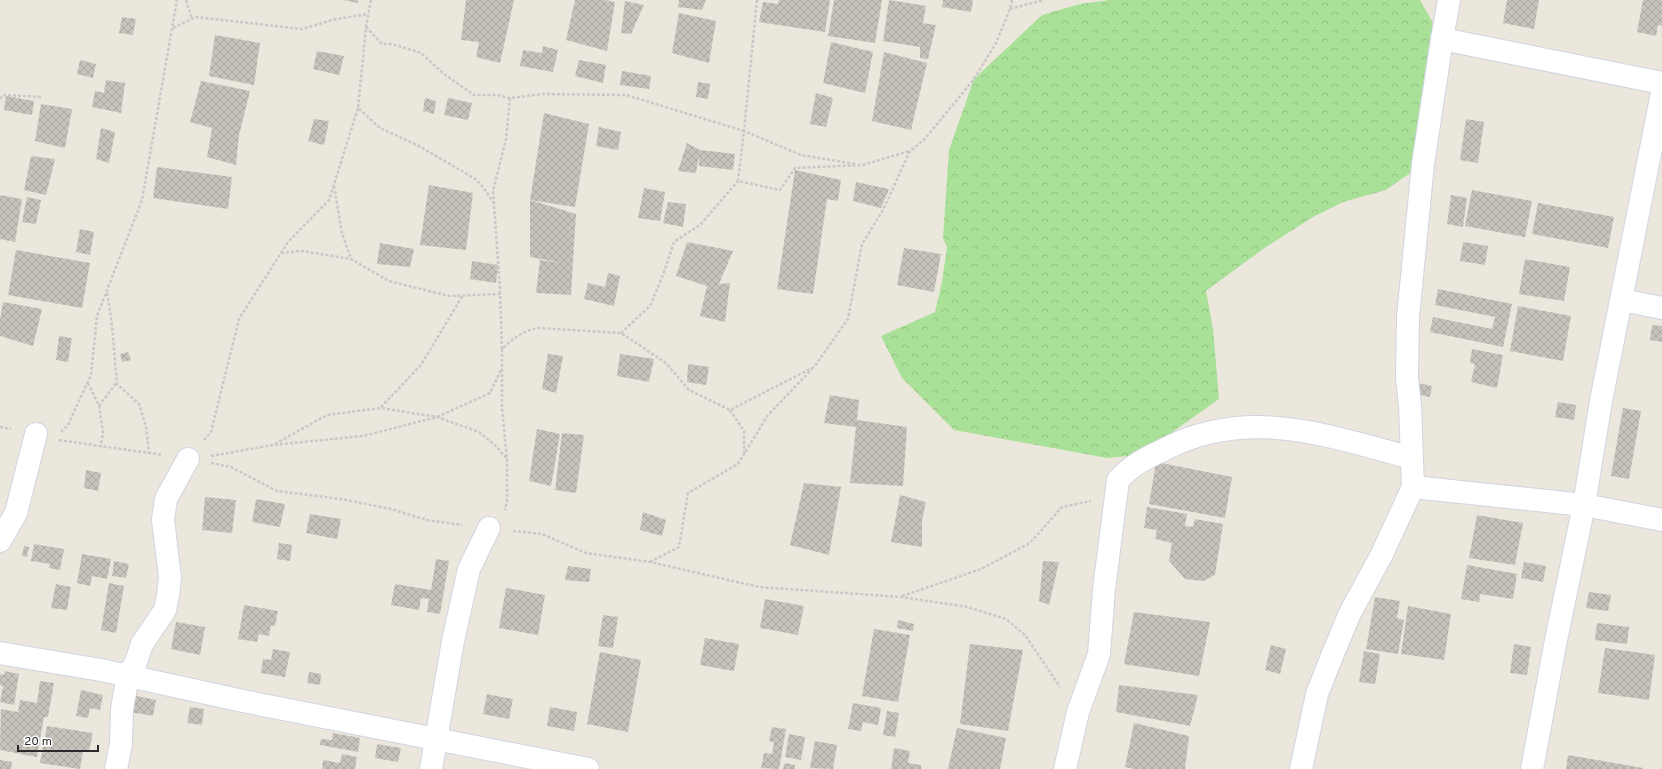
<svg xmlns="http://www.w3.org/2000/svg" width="1662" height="769" font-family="Overpass,sans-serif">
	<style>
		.forest { fill: url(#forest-crowns) }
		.building { fill: url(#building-cross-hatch) }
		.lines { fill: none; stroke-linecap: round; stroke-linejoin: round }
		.minor-casing { stroke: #d1d3e2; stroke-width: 24 }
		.path { stroke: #c8c8c8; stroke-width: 2.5; stroke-dasharray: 3 2; stroke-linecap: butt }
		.minor { stroke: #fff; stroke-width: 22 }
	</style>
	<defs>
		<pattern id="forest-crowns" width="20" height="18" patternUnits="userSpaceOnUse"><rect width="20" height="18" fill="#aae199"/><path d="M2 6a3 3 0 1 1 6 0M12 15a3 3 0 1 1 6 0" fill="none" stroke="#92c184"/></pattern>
		<pattern id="building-cross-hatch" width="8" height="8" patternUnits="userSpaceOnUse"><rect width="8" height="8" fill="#c7c3bc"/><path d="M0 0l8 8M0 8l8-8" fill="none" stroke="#aba8a2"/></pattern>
	</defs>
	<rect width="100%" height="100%" fill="#ece7dc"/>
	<polygon class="forest" points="1110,0 1420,0 1442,39 1423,164 1386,190 1343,202 1313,217 1263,249 1206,291 1213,329 1219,399 1140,455 1107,458 954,430 902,378 881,336 935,312 942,282 947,247 943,238 949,150 974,79 1042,15 1080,4"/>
	<g class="building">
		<polygon points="343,0 358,0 358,3"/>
		<polygon points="466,0 514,0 500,63 476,57 479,42 461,40"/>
		<polygon points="575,0 605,0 615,2 607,51 566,40"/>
		<polygon points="679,0 706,0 702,10 678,7"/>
		<polygon points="779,0 830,0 825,32 759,22 763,2 778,4"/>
		<polygon points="834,0 882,0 875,43 828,36"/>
		<polygon points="889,0 926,6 923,23 936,25 928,59 920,58 920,47 883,41"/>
		<polygon points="943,0 973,0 971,12 942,7"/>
		<polygon points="1507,0 1539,0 1534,29 1503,23"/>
		<polygon points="1643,0 1662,0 1662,26 1658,25 1656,36 1637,32"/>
		<polygon points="625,1 644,5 631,34 621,33"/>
		<polygon points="679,13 716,21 709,63 672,53"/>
		<polygon points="122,17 136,19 133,35 119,33"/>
		<polygon points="215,35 260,43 254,85 209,76"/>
		<polygon points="831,42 873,52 865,93 823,83"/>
		<polygon points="543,46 558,50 553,72 520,66 523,50 542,53"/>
		<polygon points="317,51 344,56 339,75 313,69"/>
		<polygon points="884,52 927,63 911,130 872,121"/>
		<polygon points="80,60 96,64 93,78 77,74"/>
		<polygon points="579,60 606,65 603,83 575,76"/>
		<polygon points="622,71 651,76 649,89 620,85"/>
		<polygon points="106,80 125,83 121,113 92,107 95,91 104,93"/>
		<polygon points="201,81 250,91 239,135 236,165 207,157 212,128 190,122"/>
		<polygon points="698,82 710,84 708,99 696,97"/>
		<polygon points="816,93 833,98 826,127 810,124"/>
		<polygon points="6,96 34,101 32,115 4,110"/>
		<polygon points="425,98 436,101 434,114 423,111"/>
		<polygon points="448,98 472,103 468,120 444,115"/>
		<polygon points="41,104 72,109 65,148 35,141"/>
		<polygon points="544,113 589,124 575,207 530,200"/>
		<polygon points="314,119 329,121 324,145 308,141"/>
		<polygon points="1466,119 1484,122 1478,163 1460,160"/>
		<polygon points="599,127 621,132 618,150 596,146"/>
		<polygon points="101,128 115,132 109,163 96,159"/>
		<polygon points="687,143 700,150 735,154 733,170 699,166 699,156 696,173 678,171"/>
		<polygon points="31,156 55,159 46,195 24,190"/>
		<polygon points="157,167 232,177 228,209 153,198"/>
		<polygon points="795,170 841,180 838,201 827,199 813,294 777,289"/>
		<polygon points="856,182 889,189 881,208 853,201"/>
		<polygon points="429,185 473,193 466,250 420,245"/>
		<polygon points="644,188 665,192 660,221 638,218"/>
		<polygon points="1472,190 1532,201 1525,237 1465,226"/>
		<polygon points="0,195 22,199 15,242 0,239"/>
		<polygon points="1451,195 1467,198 1463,227 1447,224"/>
		<polygon points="27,197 41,200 36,224 22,222"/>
		<polygon points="530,200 576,214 571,295 536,293 540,260 563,263 530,257"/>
		<polygon points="668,202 686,204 683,227 663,223"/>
		<polygon points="1538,203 1614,217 1608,248 1532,234"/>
		<polygon points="80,229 94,232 90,255 76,252"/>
		<polygon points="687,242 733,251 719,284 730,283 725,322 700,316 707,286 676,276"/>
		<polygon points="1463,242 1488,246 1485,265 1460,261"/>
		<polygon points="380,243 414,249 410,267 377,264"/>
		<polygon points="904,248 941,254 934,292 897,285"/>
		<polygon points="16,250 90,263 82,308 8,295"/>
		<polygon points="1525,259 1570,267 1564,301 1519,294"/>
		<polygon points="472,261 498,265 496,283 470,279"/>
		<polygon points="608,273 620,276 614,306 584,299 588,283 605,287"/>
		<polygon points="1438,289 1512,304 1503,347 1430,332 1433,317 1492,329 1495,317 1435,305"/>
		<polygon points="3,302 42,309 33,346 0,336 0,319"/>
		<polygon points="1518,306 1571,316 1563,361 1510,351"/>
		<polygon points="1652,325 1662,326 1662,342 1650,340"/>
		<polygon points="59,336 72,338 68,362 56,360"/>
		<polygon points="1472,349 1503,355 1497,388 1471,382 1475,364 1470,363"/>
		<polygon points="128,352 131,360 122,362 120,354"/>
		<polygon points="548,354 563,356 556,393 542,389"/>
		<polygon points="620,354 654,359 649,382 617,376"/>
		<polygon points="688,364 709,367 706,385 687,382"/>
		<polygon points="1417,383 1432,386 1430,397 1415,394"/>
		<polygon points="830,395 859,400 857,420 907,427 903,486 850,483 856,427 824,423"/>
		<polygon points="1558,402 1576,405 1574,420 1555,417"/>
		<polygon points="1623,408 1641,411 1629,479 1611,476"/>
		<polygon points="537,429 560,434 551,486 529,481"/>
		<polygon points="562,433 584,435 576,493 555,490"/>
		<polygon points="1156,462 1232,477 1225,518 1149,504"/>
		<polygon points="86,470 101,473 98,491 84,488"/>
		<polygon points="804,483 841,487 829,555 790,545"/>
		<polygon points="900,495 926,502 922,520 922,547 891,542"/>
		<polygon points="205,497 236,500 232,533 202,530"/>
		<polygon points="256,499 285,504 280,527 252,522"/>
		<polygon points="1147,507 1187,514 1185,526 1193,527 1195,519 1223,524 1215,575 1203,581 1185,579 1169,561 1172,543 1155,539 1157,530 1144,528"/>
		<polygon points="643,512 666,520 662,536 640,530"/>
		<polygon points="310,514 341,519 337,539 306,533"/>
		<polygon points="1477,515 1523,523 1515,565 1469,558"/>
		<polygon points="279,543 292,545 290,561 277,559"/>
		<polygon points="34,544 64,549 60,570 49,568 50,564 31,561"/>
		<polygon points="24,546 29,547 27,557 22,556"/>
		<polygon points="82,554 111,559 107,579 92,576 90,586 77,583"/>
		<polygon points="436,559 449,561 440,614 427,612 429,599 421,598 419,610 391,605 395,584 431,590"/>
		<polygon points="114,561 129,564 126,578 112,576"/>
		<polygon points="1043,561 1059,562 1049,605 1039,601"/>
		<polygon points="1524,562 1546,566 1543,582 1521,578"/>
		<polygon points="1467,565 1517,574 1513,599 1480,594 1479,602 1461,599"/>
		<polygon points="568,566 591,569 589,582 565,580"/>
		<polygon points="109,583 124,586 116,633 101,630"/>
		<polygon points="56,584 71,587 67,610 51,608"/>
		<polygon points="506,588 545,595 538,635 499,628"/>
		<polygon points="1589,592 1611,595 1608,611 1586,608"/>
		<polygon points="1375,597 1400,601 1397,618 1404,620 1398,654 1366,649"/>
		<polygon points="765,599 804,606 798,635 760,628"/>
		<polygon points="244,605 278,611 275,626 271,625 269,636 259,634 257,642 238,639"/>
		<polygon points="1408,606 1451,614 1444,660 1401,654"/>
		<polygon points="1134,612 1210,622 1199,676 1124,664"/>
		<polygon points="603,615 618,617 613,648 598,646"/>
		<polygon points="898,620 914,624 913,631 897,628"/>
		<polygon points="176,622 205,627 200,655 171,649"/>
		<polygon points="1597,623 1629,627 1627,644 1595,640"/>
		<polygon points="874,629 910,635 898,702 862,696"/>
		<polygon points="705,638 739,644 734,671 700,665"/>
		<polygon points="970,644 1023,650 1008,731 960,724"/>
		<polygon points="1514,644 1531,647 1527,675 1510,673"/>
		<polygon points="1271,645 1286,649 1280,674 1265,670"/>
		<polygon points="1605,648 1655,655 1649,700 1598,693"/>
		<polygon points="273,649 290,652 285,677 261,673 263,659 271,660"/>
		<polygon points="1364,651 1380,654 1375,684 1359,682"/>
		<polygon points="600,652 641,660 628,732 587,724"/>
		<polygon points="5,671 19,674 14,705 0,702 3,686 0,685 0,674 4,675"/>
		<polygon points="309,672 321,674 320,685 307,683"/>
		<polygon points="40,681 54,683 48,717 44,717 37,757 0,750 1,709 18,712 20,700 37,703"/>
		<polygon points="1119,685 1198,695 1190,726 1116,712"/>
		<polygon points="81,690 103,695 100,710 90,708 88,718 76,716"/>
		<polygon points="487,694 513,699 509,719 483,714"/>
		<polygon points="132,695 156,700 153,716 130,712"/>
		<polygon points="853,703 881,708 878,725 863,722 861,731 848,729"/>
		<polygon points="190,707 204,709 202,725 187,723"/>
		<polygon points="550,707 577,712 574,731 547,726"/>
		<polygon points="887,711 899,713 895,737 883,735"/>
		<polygon points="1134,723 1189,736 1185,769 1134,769 1125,767"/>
		<polygon points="47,726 93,733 89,752 83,751 80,769 40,763"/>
		<polygon points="772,727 786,729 779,769 761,768 764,753 772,754 774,742 769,741"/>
		<polygon points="957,728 1006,738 1000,769 948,769"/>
		<polygon points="333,733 360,738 358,752 320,745 321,739 332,740"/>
		<polygon points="789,734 805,737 801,760 785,757"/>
		<polygon points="815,741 837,745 833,769 810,768"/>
		<polygon points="377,744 401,748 398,762 375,758"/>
		<polygon points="894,748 910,751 908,763 921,765 921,769 891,769"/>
		<polygon points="342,754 357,757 355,769 322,769 323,760 340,763"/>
		<polygon points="1568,755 1643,768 1643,769 1566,769"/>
		<polygon points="0,760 12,762 11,769 0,769"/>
		<polygon points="785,763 795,765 795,769 783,769"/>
	</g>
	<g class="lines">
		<g class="minor-casing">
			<g id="minor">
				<polyline points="1442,39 1662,83"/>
				<polyline points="1622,300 1662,308"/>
				<polyline points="1413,487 1584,505 1662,520"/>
				<polyline points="0,541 16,513 36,434"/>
				<polyline points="0,653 101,670 243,701 588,769"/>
				<polyline points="116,769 121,744 122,709 128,675 136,662 142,644 165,610 168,596 170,577 163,520 166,499 188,459"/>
				<polyline points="431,769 453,641 469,569 489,528"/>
				<path d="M 1065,769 L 1078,712 L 1099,654 L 1104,589 L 1118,480 C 1123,475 1128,470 1134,466 C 1144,458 1158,453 1169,447 C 1251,407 1329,436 1412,458"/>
				<polyline points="1301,769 1317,694 1332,656 1350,613 1381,556 1413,487 1410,405 1407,378 1408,317 1423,164 1442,39 1449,0"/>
				<polyline points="1532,769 1555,645 1584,505 1601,401 1662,93"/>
			</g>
		</g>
		<g class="path">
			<polyline points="186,0 192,19"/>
			<polyline points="371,0 366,27 358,108 380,128 419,146 477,180 486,191 493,202"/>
			<polyline points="757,0 744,131 801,155 856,164"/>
			<polyline points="1010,9 1044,0"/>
			<polyline points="366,27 382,44 392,44 421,53 444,74 474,95 497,95 510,98 543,94 626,95 744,131 738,181 780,190 795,168 863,165 909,151"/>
			<polyline points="173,28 196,17 302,29 336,19 368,14"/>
			<path d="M 510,98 L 506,139 L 493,191 L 500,288 L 502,349 C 513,338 523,331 538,328 L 621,333 L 666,363 L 689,390 L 730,410 L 814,367 L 848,319 L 862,244 L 883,210 L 910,151 L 924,140 L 974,79 L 996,43 L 1010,9 L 1012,0"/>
			<polyline points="0,99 3,95 41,97"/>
			<polyline points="334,186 342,233 351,259"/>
			<polyline points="281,253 302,251 351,259 389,281 449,296 500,294"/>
			<path d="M 107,293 C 113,323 114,353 117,384 L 139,404 L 146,426 L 149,453"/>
			<polyline points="621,333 650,306 663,275 674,242 700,225 738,181"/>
			<polyline points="502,349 502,408 507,459 507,500 505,510"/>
			<polyline points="88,383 99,406 103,432 101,446"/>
			<polyline points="99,406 117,382"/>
			<polyline points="381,407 421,365 463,295"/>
			<polyline points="730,410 744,431 744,453"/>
			<polyline points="0,427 11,429"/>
			<polyline points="61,432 68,425 91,375 97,316 142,200 177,0"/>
			<polyline points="59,440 163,455"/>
			<polyline points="204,440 211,432 239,319 288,242 329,200 358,108"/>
			<polyline points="275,444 327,415 381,408 437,417 479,432 497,447 507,459"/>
			<polyline points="211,456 273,445 363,436 437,417 490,393 502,368"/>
			<polyline points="211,463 231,467 277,491 341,499 391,509 427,520 462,525"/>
			<polyline points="513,531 542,534 586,553 650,562 759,587 901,597 967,607 1006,619 1025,635 1060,687"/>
			<polyline points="650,562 679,547 688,493 738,464 768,415 812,369"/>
			<polyline points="902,596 981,569 1030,543 1062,507 1091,501"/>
		</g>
		<use href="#minor" class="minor"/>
	</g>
	<path d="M18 745v6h80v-6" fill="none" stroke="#2a2a2a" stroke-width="2"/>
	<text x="24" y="745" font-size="12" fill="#2a2a2a" stroke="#ffffff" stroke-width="3" paint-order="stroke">20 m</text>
</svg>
